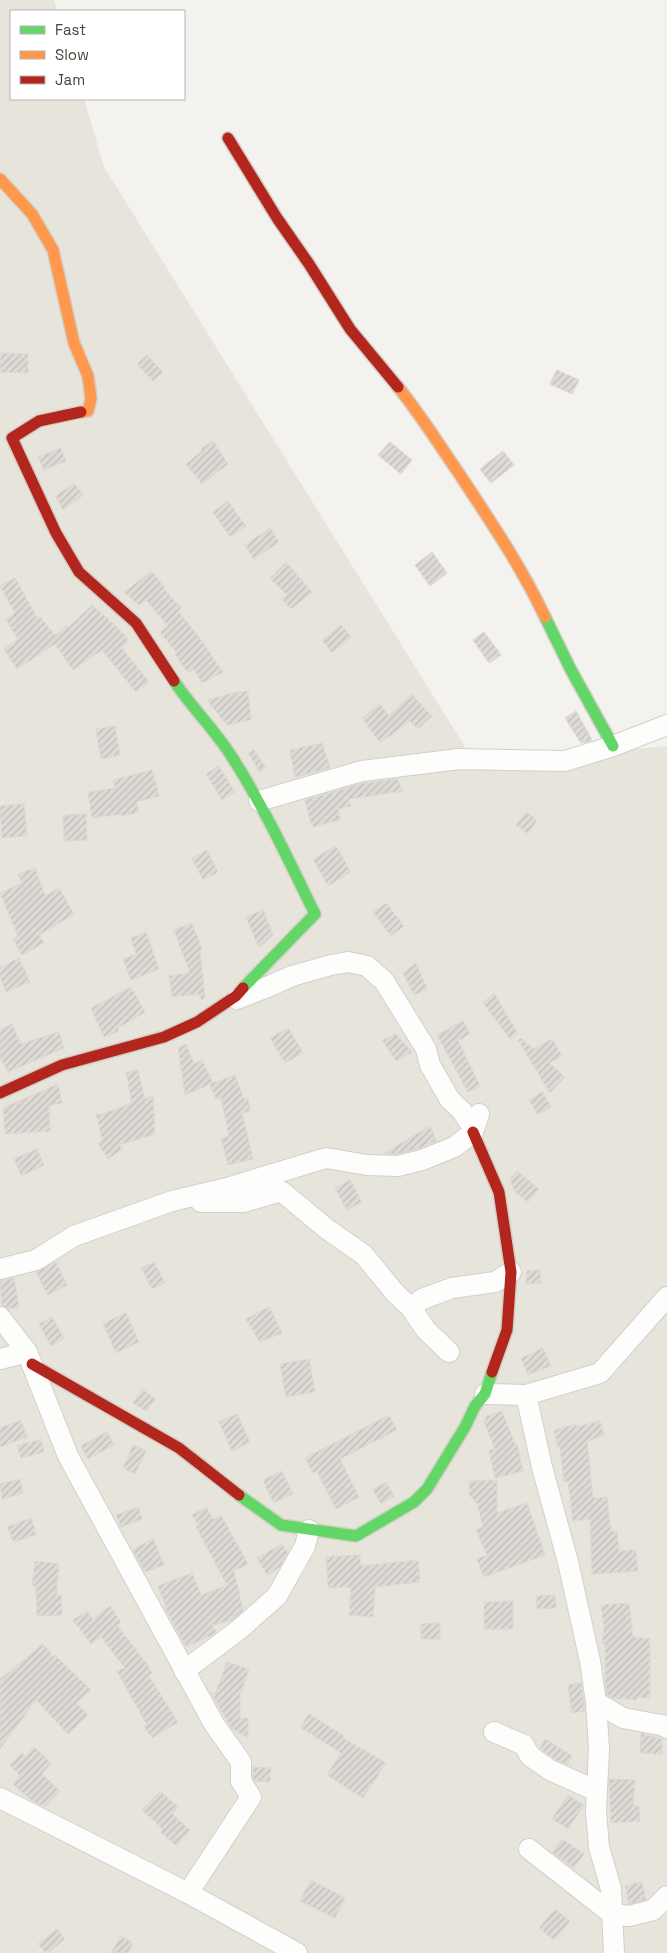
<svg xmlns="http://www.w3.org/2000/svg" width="667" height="1953" font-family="'Space Grotesk',sans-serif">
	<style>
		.residential { fill: #e7e4dc }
		.building { fill: url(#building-hatch); stroke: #dcd9d4 }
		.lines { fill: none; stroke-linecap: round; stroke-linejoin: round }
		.street-casing { stroke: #d2d0cb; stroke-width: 22 }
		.fast-casing { stroke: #d3cfc5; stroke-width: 14 }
		.slow-casing { stroke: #d3cfc5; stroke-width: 14 }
		.jam-casing { stroke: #d3cfc5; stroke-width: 14 }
		.street { stroke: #fdfdfc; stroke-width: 20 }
		.fast { stroke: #63d668; stroke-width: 11 }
		.slow { stroke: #ff974d; stroke-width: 11 }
		.jam { stroke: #b3261e; stroke-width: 11 }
	</style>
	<defs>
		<pattern id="building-hatch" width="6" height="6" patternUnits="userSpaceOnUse" patternTransform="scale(1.25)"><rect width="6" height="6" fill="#dedbd6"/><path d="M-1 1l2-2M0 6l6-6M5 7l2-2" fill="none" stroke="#c0bdb8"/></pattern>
	</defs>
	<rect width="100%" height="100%" fill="#f4f2ee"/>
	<polygon class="residential" points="0,0 54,0 57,11 11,11 11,99 84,99 104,167 475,763 667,746 667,1953 0,1953"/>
	<g class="building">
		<polygon points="1,353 28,354 28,373 0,372"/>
		<polygon points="147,355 163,372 153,381 137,364"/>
		<polygon points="557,370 579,380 572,394 550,384"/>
		<polygon points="213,441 228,464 202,484 186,464 202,451 201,449"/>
		<polygon points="390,442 412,460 401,474 378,455"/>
		<polygon points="61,448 66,461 44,470 38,457"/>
		<polygon points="503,451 514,465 491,483 480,469"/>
		<polygon points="74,483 83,495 63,510 56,496"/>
		<polygon points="228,501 246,526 230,537 213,512"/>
		<polygon points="270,528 279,542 254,559 245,545"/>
		<polygon points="432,552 447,573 430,586 415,565"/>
		<polygon points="286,562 312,592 291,609 282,599 287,595 270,578"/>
		<polygon points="152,571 164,587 163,588 181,608 178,611 199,637 223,672 202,683 194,669 188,673 175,654 177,653 160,632 168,626 146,600 139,605 124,592"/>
		<polygon points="15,578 38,619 40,617 55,635 67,626 68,628 92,605 117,627 129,641 121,647 149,682 136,692 102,650 73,670 55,644 17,669 4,649 18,639 6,619 15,613 0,586"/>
		<polygon points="341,625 351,637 332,653 322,640"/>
		<polygon points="484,632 501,655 489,663 473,640"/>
		<polygon points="248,691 251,720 227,725 207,700 233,693"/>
		<polygon points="411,694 432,716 418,729 410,721 380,743 362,718 380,704 389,716"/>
		<polygon points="576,711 592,740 591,741 581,743 565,718"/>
		<polygon points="115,726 120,755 101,759 96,729"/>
		<polygon points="322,743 330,768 295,777 290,750"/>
		<polygon points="254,750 266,768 260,772 248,753"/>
		<polygon points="219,766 235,792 222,800 206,774"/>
		<polygon points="152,770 159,796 136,802 139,812 122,816 122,814 92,818 88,792 115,788 113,780"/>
		<polygon points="397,779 403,791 349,799 351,806 338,809 340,820 312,827 305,800 364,783"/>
		<polygon points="24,804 27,836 2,838 0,806"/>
		<polygon points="526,812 537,820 528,834 516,825"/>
		<polygon points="86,814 87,840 64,841 63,815"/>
		<polygon points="336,846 351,872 328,886 313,859"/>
		<polygon points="207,850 218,872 203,880 192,858"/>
		<polygon points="35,868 45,896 59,888 74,914 39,935 44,943 22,955 13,939 18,936 0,893 22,883 18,874"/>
		<polygon points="386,903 404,926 391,936 373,912"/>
		<polygon points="263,910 273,935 259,948 246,917"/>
		<polygon points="192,923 202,949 200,950 205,998 201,1000 199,994 172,997 169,976 190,973 174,930"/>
		<polygon points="146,932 159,969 131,980 123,959 136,954 131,938"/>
		<polygon points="19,958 30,982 6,992 0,977 0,967"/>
		<polygon points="416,963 427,989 414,995 403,973"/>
		<polygon points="131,987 145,1012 118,1028 119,1031 104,1037 91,1008"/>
		<polygon points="494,993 518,1034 510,1039 483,1003"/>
		<polygon points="463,1021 470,1034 458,1041 480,1086 468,1092 437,1035"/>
		<polygon points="12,1024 21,1044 59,1032 64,1048 8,1072 0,1058 0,1030"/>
		<polygon points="288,1028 303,1053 285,1063 270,1038"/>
		<polygon points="396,1034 412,1052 396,1061 382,1040"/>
		<polygon points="521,1038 533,1049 552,1039 562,1056 549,1063 565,1077 550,1093 518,1040"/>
		<polygon points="186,1044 194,1064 202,1060 213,1083 185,1095 178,1048"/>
		<polygon points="138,1070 145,1099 153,1096 155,1134 119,1145 122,1149 108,1159 98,1143 102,1140 96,1113 100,1115 132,1103 126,1072"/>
		<polygon points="235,1075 244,1099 248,1098 250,1111 242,1113 253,1159 228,1165 221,1138 229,1136 221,1098 216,1099 210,1084"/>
		<polygon points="58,1084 62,1103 49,1106 50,1131 5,1134 3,1108"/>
		<polygon points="542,1092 551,1107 538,1115 529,1100"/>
		<polygon points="430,1126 436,1141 418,1149 397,1154 383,1154"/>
		<polygon points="37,1149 44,1165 21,1176 14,1159"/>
		<polygon points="517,1171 539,1189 528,1202 515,1192 510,1179"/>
		<polygon points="350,1180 362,1202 347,1210 335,1188"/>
		<polygon points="56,1262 67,1285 48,1295 36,1272"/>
		<polygon points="154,1262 165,1283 152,1289 141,1268"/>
		<polygon points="540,1270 541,1283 526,1284 527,1271"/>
		<polygon points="14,1278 19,1307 8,1309 2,1306 0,1281"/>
		<polygon points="269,1307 282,1333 260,1342 246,1319"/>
		<polygon points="126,1313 139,1342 116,1353 103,1323"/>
		<polygon points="52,1317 64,1338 51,1346 39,1324"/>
		<polygon points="543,1348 551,1366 528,1375 521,1358"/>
		<polygon points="309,1359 315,1392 286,1397 280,1364"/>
		<polygon points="142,1389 156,1399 146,1411 133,1403"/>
		<polygon points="502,1411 515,1444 517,1444 523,1471 495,1478 489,1450 495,1449 484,1422 487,1416"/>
		<polygon points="237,1414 250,1442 232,1451 219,1422"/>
		<polygon points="389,1415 397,1430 340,1459 359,1497 336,1509 317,1471 313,1473 305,1458"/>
		<polygon points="21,1420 27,1437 0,1447 0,1428"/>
		<polygon points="600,1421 604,1436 587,1441 593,1498 607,1497 611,1531 617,1531 619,1551 636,1550 638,1571 592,1574 590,1519 573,1521 568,1481 564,1482 560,1448 558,1448 554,1430 576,1424 576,1427"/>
		<polygon points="107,1432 114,1445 88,1459 81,1446"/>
		<polygon points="41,1440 44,1452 21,1458 17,1445"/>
		<polygon points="133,1445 146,1451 135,1474 123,1468"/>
		<polygon points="282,1471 293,1494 275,1502 272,1500 263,1480"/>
		<polygon points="20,1479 23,1493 2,1499 0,1484"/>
		<polygon points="497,1480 497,1513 527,1503 545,1555 484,1577 477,1559 487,1555 476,1530 483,1527 477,1503 469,1495 469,1481"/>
		<polygon points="386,1482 394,1496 381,1504 373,1490"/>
		<polygon points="138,1507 142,1519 121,1527 116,1515"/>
		<polygon points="206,1507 213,1519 221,1515 248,1564 234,1571 243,1611 232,1620 212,1625 216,1632 210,1636 186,1647 164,1606 166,1606 158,1586 192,1573 201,1595 227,1585 196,1527 199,1526 192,1515"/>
		<polygon points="31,1518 35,1529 35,1535 18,1541 13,1541 7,1527"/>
		<polygon points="153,1538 164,1565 145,1572 133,1550"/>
		<polygon points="282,1544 288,1553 280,1567 267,1575 257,1558"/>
		<polygon points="360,1555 361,1566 418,1560 420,1582 375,1587 373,1617 349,1615 351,1587 328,1588 326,1557"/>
		<polygon points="35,1561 59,1564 56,1595 61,1595 62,1615 37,1616 36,1586 32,1586"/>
		<polygon points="555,1595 556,1608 537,1609 536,1596"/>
		<polygon points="513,1601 513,1629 484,1629 484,1602"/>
		<polygon points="629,1603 633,1637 650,1639 650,1698 637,1697 637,1700 613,1698 607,1695 605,1679 605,1644 602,1644 604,1626 601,1605"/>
		<polygon points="110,1606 121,1622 117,1625 146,1663 152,1673 148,1675 178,1722 152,1738 144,1727 147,1725 117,1671 125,1668 101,1637 91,1644 73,1620 87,1611 93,1619"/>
		<polygon points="440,1623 440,1639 421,1639 421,1624"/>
		<polygon points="43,1644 54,1657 55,1655 91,1690 76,1703 88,1715 68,1734 36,1700 0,1749 0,1679"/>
		<polygon points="227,1662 249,1669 240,1695 240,1718 248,1718 248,1738 232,1729 211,1693 215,1694"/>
		<polygon points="581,1683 585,1711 572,1713 568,1685"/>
		<polygon points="309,1714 344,1736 343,1738 386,1763 363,1798 327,1775 341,1753 300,1727"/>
		<polygon points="641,1733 662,1739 662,1754 640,1753"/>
		<polygon points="545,1739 572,1756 567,1765 556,1760 540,1748"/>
		<polygon points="34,1747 51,1763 42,1774 60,1791 45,1807 31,1800 13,1784 20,1776 10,1765 21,1753 25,1756"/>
		<polygon points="253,1767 271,1768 270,1782 255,1781 253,1778"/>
		<polygon points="609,1779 635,1780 633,1806 639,1806 640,1821 611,1823"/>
		<polygon points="160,1791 178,1807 172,1814 190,1830 176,1846 161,1832 163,1829 142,1810"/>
		<polygon points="568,1795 584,1805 568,1829 552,1819"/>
		<polygon points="562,1839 584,1854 574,1868 552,1852"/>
		<polygon points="311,1880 345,1898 335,1918 300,1901"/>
		<polygon points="642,1882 646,1900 629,1904 625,1886"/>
		<polygon points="555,1909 570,1921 554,1940 539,1928"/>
		<polygon points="57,1929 65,1939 48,1953 46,1953 38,1944"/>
		<polygon points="121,1936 133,1943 128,1953 111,1953"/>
	</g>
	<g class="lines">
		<g class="street-casing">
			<g id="street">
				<polyline points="259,801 362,771 459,759 565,761 613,746 667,725"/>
				<polyline points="237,999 265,988 292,976 331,965 348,962 367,966 384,981 426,1049 430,1065 450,1100 462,1111 469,1122"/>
				<polyline points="201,1202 244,1202 281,1191 327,1229 364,1255 395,1293 411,1308 426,1330 449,1352"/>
				<polyline points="0,1269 36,1260 74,1236 172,1201 227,1188 326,1158 367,1165 398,1166 422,1160 454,1147 470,1135 473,1132 479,1114"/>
				<polyline points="411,1308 422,1299 452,1288 495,1282 511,1272"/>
				<polyline points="0,1317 27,1352 68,1456 214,1724 241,1762 241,1781 251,1797 188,1893"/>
				<polyline points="0,1359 27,1352"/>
				<polyline points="485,1394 526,1395 600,1373 667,1297"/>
				<polyline points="526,1395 542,1467 568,1562 590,1661 596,1702 599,1749 596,1811 599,1847 611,1889 614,1953"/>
				<polyline points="184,1671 241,1628 277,1596 305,1546 309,1530"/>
				<polyline points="596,1702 623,1718 666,1726 667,1728"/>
				<polyline points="494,1732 524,1745 530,1756 550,1770 597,1791"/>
				<polyline points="0,1798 188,1893 297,1953"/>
				<polyline points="529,1849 612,1914 629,1916 653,1910 667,1896"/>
			</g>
		</g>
		<g class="fast-casing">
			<g id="fast">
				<polyline points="545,617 571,670 613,746"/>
				<path d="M 174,681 C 192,708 215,730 232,757 C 264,807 289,861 315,914 L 243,988"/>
				<polyline points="239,1495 281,1525 356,1536 414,1502 427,1489 465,1427 475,1406 485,1394 492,1372"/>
			</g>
		</g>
		<g class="slow-casing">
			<g id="slow">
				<polyline points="0,179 32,214 53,250 74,343 88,376 91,399 88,411 81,412"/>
				<path d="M 398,387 C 420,414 438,443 458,472 C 489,519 521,566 545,617"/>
			</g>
		</g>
		<g class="jam-casing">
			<g id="jam">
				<polyline points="228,138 277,218 309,264 350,329 398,387"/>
				<polyline points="81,412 39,421 12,438 56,533 79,572 136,623 174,681"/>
				<polyline points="0,1093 62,1065 164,1037 197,1022 236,996 243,988"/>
				<polyline points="473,1132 499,1192 511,1272 507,1330 492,1372"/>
				<polyline points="32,1364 179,1448 239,1495"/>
			</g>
		</g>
		<use href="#street" class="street"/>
		<use href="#fast" class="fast"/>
		<use href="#slow" class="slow"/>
		<use href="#jam" class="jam"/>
	</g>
	<rect x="10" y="10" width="175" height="90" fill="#ffffff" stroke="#b7b4b0"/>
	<rect x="20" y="26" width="25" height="8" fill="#63d668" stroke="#b7b4b0"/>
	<text x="55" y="35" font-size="15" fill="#4b4439">Fast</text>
	<rect x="20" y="51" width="25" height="8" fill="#ff974d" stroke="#b7b4b0"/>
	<text x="55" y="60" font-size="15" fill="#4b4439">Slow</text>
	<rect x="20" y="76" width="25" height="8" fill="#b3261e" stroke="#b7b4b0"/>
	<text x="55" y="85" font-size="15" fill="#4b4439">Jam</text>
</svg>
